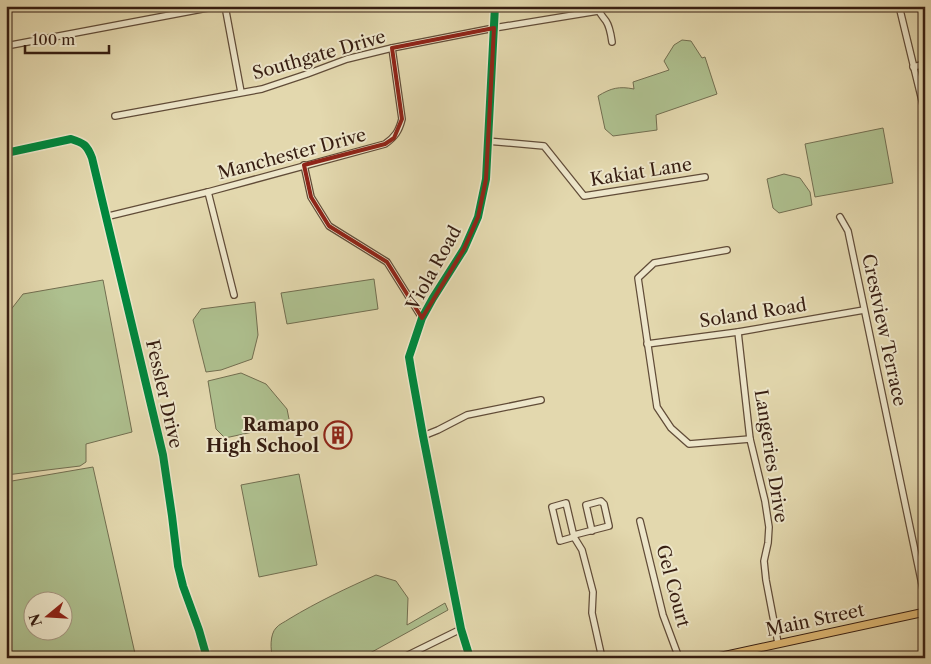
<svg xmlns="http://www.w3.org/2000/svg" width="931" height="664" font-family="'Libre Caslon Text',serif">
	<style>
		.green { fill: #aec08f; stroke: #726e50; fill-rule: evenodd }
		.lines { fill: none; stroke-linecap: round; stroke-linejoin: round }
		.minor-casing { stroke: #614c38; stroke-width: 8 }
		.major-casing { stroke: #361d11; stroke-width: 9 }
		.minor { stroke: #ede6ca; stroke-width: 5.5 }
		.major { stroke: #e2bc77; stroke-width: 7 }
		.cycleway-casing { stroke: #ede6ca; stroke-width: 11 }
		.cycleway { stroke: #00873e; stroke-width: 8 }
		.marked { fill: none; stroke: #8f2418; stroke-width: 4; stroke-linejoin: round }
		.labels { text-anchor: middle; stroke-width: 4; stroke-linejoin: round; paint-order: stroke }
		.street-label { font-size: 18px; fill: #361d11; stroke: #ede6ca }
		.poi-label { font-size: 18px; font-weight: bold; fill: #361d11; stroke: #ede6ca; text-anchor: end }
	</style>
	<rect width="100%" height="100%" fill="#e3d8ae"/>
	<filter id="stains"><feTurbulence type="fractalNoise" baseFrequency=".004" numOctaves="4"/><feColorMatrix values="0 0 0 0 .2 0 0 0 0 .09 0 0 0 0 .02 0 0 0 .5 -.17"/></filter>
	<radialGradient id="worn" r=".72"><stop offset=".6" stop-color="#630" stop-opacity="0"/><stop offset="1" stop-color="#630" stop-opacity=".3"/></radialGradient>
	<g class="green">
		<path d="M 682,40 L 691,41 L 702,58 L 705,57 L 717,94 L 656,115 L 657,130 L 613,136 L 605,129 L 598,96 C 611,88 619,86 634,89 L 633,82 L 669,70 L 664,61 L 674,45 Z"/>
		<polygon points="883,128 893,183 815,197 805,144"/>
		<polygon points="784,174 800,178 810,192 812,205 779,213 773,208 767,179"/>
		<polygon points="374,279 378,309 287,324 281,293"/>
		<polygon points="103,280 132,432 86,444 86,462 80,466 6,475 6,316 23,294"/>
		<polygon points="255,302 258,335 252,359 221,370 206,372 193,320 201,309"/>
		<polygon points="241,373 266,384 287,409 290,424 225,438 216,429 208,381"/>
		<path d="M 93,467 L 136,658 L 6,658 L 6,482 ZM 32,602 L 62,602 L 62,632 L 32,632 Z"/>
		<polygon points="299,474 317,565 259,577 241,485"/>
		<path d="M 376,575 L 396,581 L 408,598 L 407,625 L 445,603 L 448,610 L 361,658 L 273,658 C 270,650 270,634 276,628 C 279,624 285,622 289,619 C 317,602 347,588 376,575 Z"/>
	</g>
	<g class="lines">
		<g class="minor-casing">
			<g id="minor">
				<polyline points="225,6 241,92"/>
				<path d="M 596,6 C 599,12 602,16 606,21 C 610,27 611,35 612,42"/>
				<polyline points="899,6 925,113"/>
				<polyline points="6,46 218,6"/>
				<polyline points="913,67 925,64"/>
				<polyline points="115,116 262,89 307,74 347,59 392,48 494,28 598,11"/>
				<polyline points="487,141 544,146 584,196 705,177"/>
				<path d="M 6,153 L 71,139 C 84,143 87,145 92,158 L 163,455 L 172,516 L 178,566 L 183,586 L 199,630 L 207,658"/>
				<polyline points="304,165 311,197 329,226 387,262 422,318"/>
				<polyline points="208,192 234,295"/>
				<path d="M 105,217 L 208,192 L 385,144 C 395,137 399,131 402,119 L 392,48"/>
				<polyline points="840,217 848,231 925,599"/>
				<polyline points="727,250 654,263 638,278 657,407 671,428 689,444 750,439"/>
				<polyline points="738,332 750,439 765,501 769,527 768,543 764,561 766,580 778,643"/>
				<polyline points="647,344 738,332 864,310"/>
				<polyline points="423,436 438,430 467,415 541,400"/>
				<polyline points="640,521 663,615 679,658"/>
				<path d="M 574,535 C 586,532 597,529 609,526 L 604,504 L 601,501 L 586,505 L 592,531"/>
				<polyline points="574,537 566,503 552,507 560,541 574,537 582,550 593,592 592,613 602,658"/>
				<polyline points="6,626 8,635 6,648"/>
				<polyline points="402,658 461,629"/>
				<polyline points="470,658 461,629 423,436 412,375 409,357 422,318 433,298 464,249 478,217 486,179 495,6"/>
			</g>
		</g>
		<g class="major-casing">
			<polyline id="major" points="713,658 925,612"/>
		</g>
		<use href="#minor" class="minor"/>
		<use href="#major" class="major"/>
		<g class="cycleway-casing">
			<g id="cycleway">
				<path d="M 6,153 L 71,139 C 84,143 87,145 92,158 L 163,455 L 172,516 L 178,566 L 183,586 L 199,630 L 207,658"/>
				<polyline points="470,658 461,629 423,436 412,375 409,357 422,318 433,298 464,249 478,217 486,179 495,6"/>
			</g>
		</g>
		<use href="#cycleway" class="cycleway"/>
	</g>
	<path class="marked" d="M 494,28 L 486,179 L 478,217 L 464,249 L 422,318 L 387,262 L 329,226 L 311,197 L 304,165 L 385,144 L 394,138 L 402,119 L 392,48 Z"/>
	<defs>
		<g id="building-ring" transform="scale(1.4375)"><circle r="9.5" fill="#ede6ca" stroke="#8f2418" stroke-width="1.5"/><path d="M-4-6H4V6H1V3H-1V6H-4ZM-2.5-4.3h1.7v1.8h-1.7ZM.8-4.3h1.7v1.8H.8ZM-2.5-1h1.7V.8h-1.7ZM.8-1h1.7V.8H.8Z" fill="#8f2418"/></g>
	</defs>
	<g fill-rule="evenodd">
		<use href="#building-ring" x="338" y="435"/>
	</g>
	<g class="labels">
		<g class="street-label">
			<text transform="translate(319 55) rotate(-16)" y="6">Southgate Drive</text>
			<text transform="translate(292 154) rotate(-15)" y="6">Manchester Drive</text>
			<text transform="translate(641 172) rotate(-9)" y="6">Kakiat Lane</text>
			<text transform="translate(434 268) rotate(-61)" y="6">Viola Road</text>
			<text transform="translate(753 313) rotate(-9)" y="6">Soland Road</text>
			<text transform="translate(884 330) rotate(78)" y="6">Crestview Terrace</text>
			<text transform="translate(164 394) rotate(77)" y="6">Fessler Drive</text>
			<text transform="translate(771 456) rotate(81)" y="6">Langeries Drive</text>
			<text transform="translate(673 586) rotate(75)" y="6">Gel Court</text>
			<text transform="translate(815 620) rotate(-12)" y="6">Main Street</text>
		</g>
		<g class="poi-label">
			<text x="319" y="431">Ramapo<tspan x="319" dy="21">High School</tspan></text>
		</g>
	</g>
	<rect width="931" height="664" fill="none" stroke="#e3d8ae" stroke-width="25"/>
	<rect x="8" y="8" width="916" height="649" fill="none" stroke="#361d11" stroke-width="2.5"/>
	<rect x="12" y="12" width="906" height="639" fill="none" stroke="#361d11"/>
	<g transform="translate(48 616) rotate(252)"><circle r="24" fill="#ede6ca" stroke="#a49680"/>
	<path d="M0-4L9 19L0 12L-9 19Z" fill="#8f2418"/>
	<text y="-8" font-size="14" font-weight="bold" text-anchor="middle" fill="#361d11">N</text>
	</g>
	<path d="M25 45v8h84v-8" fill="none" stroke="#361d11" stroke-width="2.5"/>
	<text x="32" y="45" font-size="15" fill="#361d11" stroke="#ede6ca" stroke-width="4" paint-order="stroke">100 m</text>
	<rect width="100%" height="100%" filter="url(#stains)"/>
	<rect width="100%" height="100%" fill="url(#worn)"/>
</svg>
